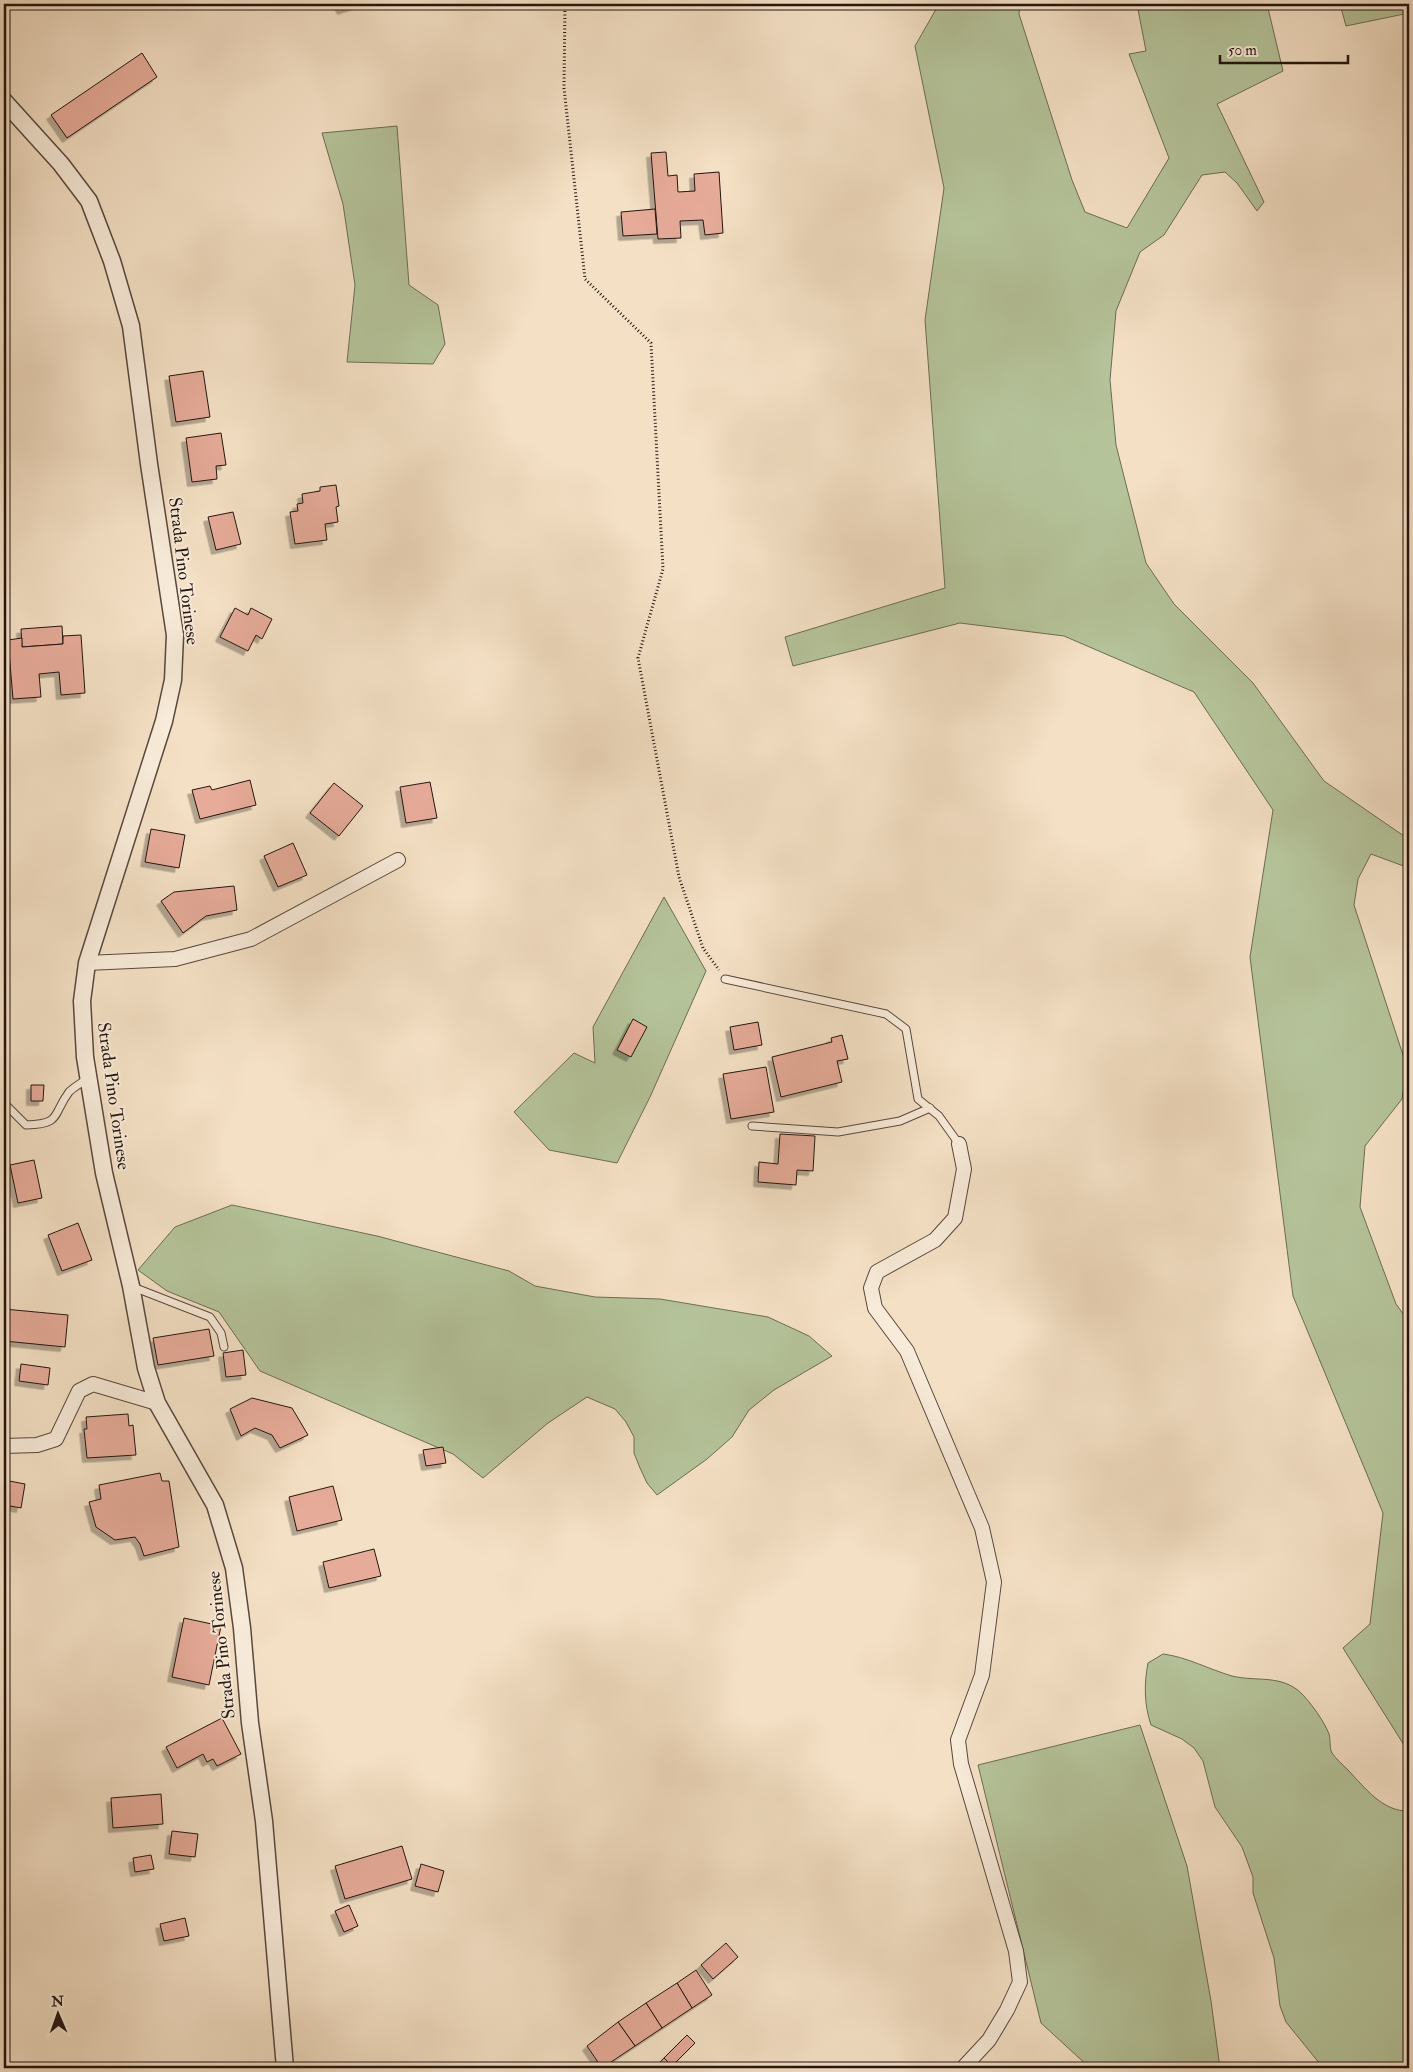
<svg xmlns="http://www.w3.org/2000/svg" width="1413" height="2072" font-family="'IM FELL Double Pica',serif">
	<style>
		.green { fill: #b5c39a; stroke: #6c6c55 }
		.building { fill: #e6ab99; stroke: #241510; filter: url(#shadow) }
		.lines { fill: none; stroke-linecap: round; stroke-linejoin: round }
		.service-casing { stroke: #58483d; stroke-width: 9 }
		.minor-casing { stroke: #58483d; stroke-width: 16 }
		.tertiary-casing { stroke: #58483d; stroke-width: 19 }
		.path { stroke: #241510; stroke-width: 3; stroke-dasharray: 1 2.5; stroke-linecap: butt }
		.service { stroke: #f8ebd9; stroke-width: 7 }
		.minor { stroke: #f8ebd9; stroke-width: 14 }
		.tertiary { stroke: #f8ebd9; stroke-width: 16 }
		.labels { text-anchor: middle; stroke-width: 4; stroke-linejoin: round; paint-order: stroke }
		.street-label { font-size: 18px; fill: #241510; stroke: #f8ebd9 }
	</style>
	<defs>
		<filter id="shadow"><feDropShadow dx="-4.5" dy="4.5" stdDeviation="0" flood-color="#0004"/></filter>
	</defs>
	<rect width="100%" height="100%" fill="#f4e0c5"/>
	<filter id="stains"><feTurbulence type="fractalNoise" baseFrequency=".004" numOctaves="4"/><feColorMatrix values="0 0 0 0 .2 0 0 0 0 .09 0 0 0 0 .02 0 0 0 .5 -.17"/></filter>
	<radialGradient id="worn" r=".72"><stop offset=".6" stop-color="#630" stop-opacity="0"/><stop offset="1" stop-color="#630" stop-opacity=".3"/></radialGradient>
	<g class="green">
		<polygon points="939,4 1020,4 1019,14 1072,180 1085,212 1127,228 1169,158 1129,54 1146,51 1137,4 1267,4 1283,71 1217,104 1264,202 1257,211 1237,183 1225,172 1202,175 1164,235 1140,252 1116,311 1110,380 1116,445 1146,563 1174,604 1253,683 1324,781 1404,836 1409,844 1409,868 1371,854 1358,879 1354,905 1404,1058 1405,1078 1402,1099 1365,1146 1360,1207 1396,1304 1409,1322 1409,1753 1343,1648 1370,1624 1383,1513 1293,1296 1250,957 1273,810 1194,692 1064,636 960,623 793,666 785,637 945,588 925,320 944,188 915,46"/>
		<polygon points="1340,4 1409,4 1409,13 1346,26"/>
		<polygon points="397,126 409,285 438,305 445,344 433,364 347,362 355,285 343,204 322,133"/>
		<polygon points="664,897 706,971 650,1097 617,1163 549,1150 514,1112 574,1053 595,1063 593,1027"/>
		<polygon points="232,1205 377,1236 509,1271 535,1286 595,1297 660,1299 768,1317 809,1336 832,1356 774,1390 749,1410 732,1437 707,1459 657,1495 647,1483 640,1468 634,1453 634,1437 626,1422 615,1409 587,1397 548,1423 483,1478 453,1454 260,1371 219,1312 167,1291 138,1270 175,1227"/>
		<path d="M 1163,1654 C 1187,1657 1208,1669 1232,1676 C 1256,1682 1281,1674 1301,1693 C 1311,1703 1324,1721 1329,1734 C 1331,1740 1329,1748 1332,1753 C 1336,1759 1343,1765 1348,1770 C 1365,1788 1383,1812 1409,1811 L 1409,2068 L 1317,2068 L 1320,2064 L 1286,2022 L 1280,2006 L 1274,1958 L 1253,1893 L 1253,1877 L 1242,1847 L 1215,1807 L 1203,1761 L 1194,1748 L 1182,1739 L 1151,1725 C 1144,1704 1144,1684 1148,1663 Z"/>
		<polygon points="1140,1725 1187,1866 1211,2001 1220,2068 1090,2068 1041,2023 978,1765"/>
	</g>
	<g class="building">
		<polygon points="339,4 360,4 342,10"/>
		<polygon points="142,53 157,77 67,138 51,115"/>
		<polygon points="666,152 668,176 677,175 678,192 695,191 694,174 719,172 723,233 705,235 703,220 680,221 681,238 658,239 651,153"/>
		<polygon points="655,209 657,234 623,236 621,212"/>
		<polygon points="203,371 210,417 176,422 169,376"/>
		<polygon points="221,433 226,465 216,466 217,479 192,482 186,438"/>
		<polygon points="336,485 339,506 336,507 338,522 325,524 327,540 295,544 290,512 298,511 297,504 303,503 302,494 320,491 320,487"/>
		<polygon points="233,512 241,544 216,550 208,517"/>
		<polygon points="235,608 248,615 251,608 272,619 262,639 256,635 248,651 220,637"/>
		<polygon points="62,626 63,644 22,647 21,629"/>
		<polygon points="81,635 85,693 61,695 59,672 39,674 41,697 13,699 8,640 22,638 22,647 63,644 63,636"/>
		<polygon points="250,780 256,805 200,819 192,790 210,786 212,790"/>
		<polygon points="430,782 437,818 406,823 400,787"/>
		<polygon points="334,783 363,806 339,836 310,813"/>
		<polygon points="151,829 185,835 179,868 145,862"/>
		<polygon points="293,843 307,875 278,887 264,856"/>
		<polygon points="234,886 237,910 206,916 183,933 161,901 174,892"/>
		<polygon points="633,1019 647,1027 631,1057 617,1050"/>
		<polygon points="758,1022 762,1045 734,1050 730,1027"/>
		<polygon points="842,1035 848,1059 837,1061 842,1082 781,1097 772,1057 832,1042 831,1038"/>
		<polygon points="766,1067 774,1112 731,1119 723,1074"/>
		<polygon points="31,1085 44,1085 43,1101 31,1101"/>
		<polygon points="780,1134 815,1136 813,1171 797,1170 796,1185 758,1182 759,1162 778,1164"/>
		<polygon points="34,1160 42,1198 18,1203 10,1165"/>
		<polygon points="78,1223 92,1260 62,1271 48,1235"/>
		<polygon points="4,1309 68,1315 65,1347 4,1341"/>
		<polygon points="209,1329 214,1356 158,1365 153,1338"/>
		<polygon points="243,1350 246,1375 226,1377 223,1353"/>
		<polygon points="21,1364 50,1368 48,1385 19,1381"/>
		<polygon points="252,1398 292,1408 308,1435 280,1448 272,1435 255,1428 241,1436 230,1409"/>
		<polygon points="128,1414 129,1426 133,1425 136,1455 87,1458 84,1429 87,1429 86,1417"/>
		<polygon points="443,1447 446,1463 426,1466 423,1450"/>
		<polygon points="160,1473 162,1481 169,1481 179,1547 144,1556 140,1544 135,1537 115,1540 96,1527 89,1502 101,1499 99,1485"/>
		<polygon points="4,1480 25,1484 21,1508 5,1505 4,1510"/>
		<polygon points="333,1486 342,1520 297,1531 289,1497"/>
		<polygon points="374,1549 381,1576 329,1588 323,1562"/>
		<polygon points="184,1618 221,1626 209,1685 172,1677"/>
		<polygon points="222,1718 241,1754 217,1766 213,1759 207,1762 203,1754 177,1768 166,1747"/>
		<polygon points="161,1794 163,1824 113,1828 111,1798"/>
		<polygon points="172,1831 198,1834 195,1857 169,1854"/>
		<polygon points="402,1846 412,1879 345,1899 335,1866"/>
		<polygon points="151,1855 154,1869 135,1872 133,1858"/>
		<polygon points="421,1864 444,1871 438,1892 415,1886"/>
		<polygon points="349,1905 358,1926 344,1932 335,1911"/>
		<polygon points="185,1918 189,1936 164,1941 160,1924"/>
		<polygon points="726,1943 738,1957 713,1979 701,1965"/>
		<polygon points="696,1970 712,1995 692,2008 677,1983"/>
		<polygon points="677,1983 692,2008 662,2028 646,2003"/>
		<polygon points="646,2003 662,2028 635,2046 618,2022"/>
		<polygon points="618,2022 635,2046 602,2068 587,2046"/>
		<polygon points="687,2035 695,2043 672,2066 664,2058"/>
		<polygon points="664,2058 672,2066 670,2068 655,2068"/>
	</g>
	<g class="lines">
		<g class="service-casing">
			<g id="service">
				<polyline points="725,979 886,1014 906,1029 918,1099 939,1116 959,1144"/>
				<path d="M 4,1103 L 26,1125 C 62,1124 52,1115 69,1092 C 74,1087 83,1082 88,1078"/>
				<polyline points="752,1126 838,1132 900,1121 930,1108"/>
				<polyline points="133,1287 210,1317 221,1333 224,1347"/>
			</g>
		</g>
		<g class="minor-casing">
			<g id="minor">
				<polyline points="87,963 175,959 251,939 398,860"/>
				<polyline points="959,1144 964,1169 955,1218 935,1240 877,1272 871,1288 875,1308 907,1351 982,1528 994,1582 982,1675 958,1740 961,1764 1016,1951 1020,1982 1007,2010 989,2040 963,2068"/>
				<polyline points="4,1446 37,1445 56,1439 79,1391 93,1384 157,1403"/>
			</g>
		</g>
		<g class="tertiary-casing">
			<polyline id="tertiary" points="4,101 61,164 89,201 112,261 131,326 149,464 175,635 173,680 164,721 87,963 82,1001 85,1057 104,1173 131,1286 146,1368 157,1403 215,1505 234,1568 242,1628 250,1723 264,1821 285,2068"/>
		</g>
		<polyline class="path" points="565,4 564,88 585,279 651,343 663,569 638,658 679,877 703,948 719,970"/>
		<use href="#service" class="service"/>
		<use href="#minor" class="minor"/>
		<use href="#tertiary" class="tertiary"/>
	</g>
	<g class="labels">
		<g class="street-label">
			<text transform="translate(184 571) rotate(83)" y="6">Strada Pino Torinese</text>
			<text transform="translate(114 1096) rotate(82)" y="6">Strada Pino Torinese</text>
			<text transform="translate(221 1645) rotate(-96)" y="6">Strada Pino Torinese</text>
		</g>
	</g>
	<rect width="1413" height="2072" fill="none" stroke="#f4e0c5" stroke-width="20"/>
	<rect x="5" y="5" width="1403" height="2062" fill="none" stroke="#241510" stroke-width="2.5"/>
	<rect x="10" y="10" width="1393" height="2052" fill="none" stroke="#241510"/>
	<g transform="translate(58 2014) rotate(358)" stroke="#f8ebd9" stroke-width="4" paint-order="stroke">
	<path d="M0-4L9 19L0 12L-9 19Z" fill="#241510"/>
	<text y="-8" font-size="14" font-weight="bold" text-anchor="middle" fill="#241510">N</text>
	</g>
	<path d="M1220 55v8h128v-8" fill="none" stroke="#241510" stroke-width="2.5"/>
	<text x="1228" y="55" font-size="15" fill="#241510" stroke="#f8ebd9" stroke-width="4" paint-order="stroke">50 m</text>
	<rect width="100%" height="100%" filter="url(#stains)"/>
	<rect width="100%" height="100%" fill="url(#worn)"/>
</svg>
